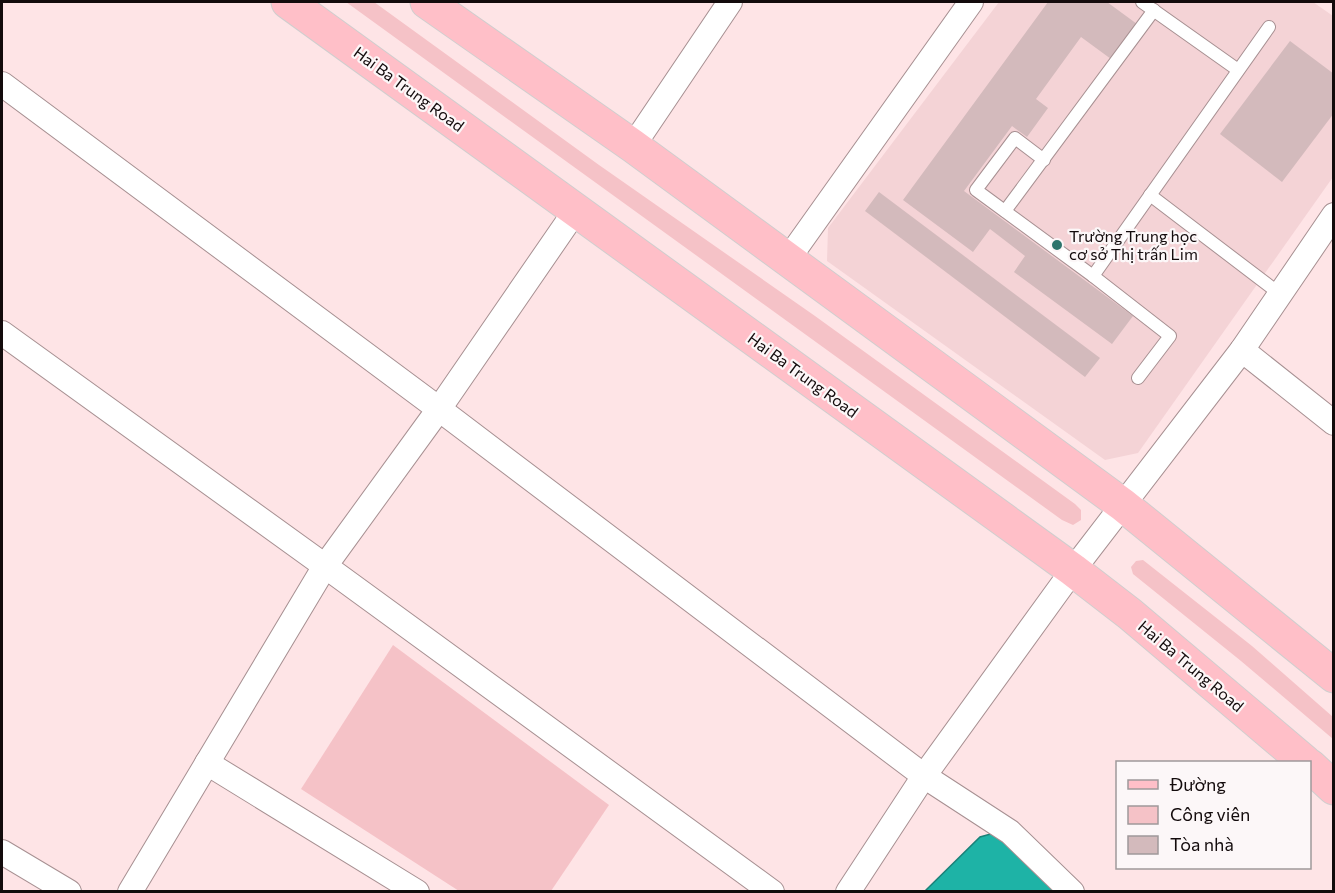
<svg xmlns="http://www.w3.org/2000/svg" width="1335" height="893" font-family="Commissioner,sans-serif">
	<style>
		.built { fill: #f4d3d6 }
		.green { fill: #f5c2c7 }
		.water { fill: #1eb3a6; stroke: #1b8178; stroke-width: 1.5 }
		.building { fill: #d3babc }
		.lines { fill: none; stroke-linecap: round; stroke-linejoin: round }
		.service-casing { stroke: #a79092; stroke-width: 14 }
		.minor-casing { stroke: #a79092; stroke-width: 26 }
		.primary-casing { stroke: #d0cece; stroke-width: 35 }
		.service { stroke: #fff; stroke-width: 12 }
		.minor { stroke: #fff; stroke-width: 24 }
		.primary { stroke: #ffbfc8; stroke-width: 33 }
		.poi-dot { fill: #2d746c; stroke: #fcf7f8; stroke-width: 2 }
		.labels { text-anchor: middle; stroke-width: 4.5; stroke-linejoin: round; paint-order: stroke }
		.street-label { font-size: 16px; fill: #130b0c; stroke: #fcf7f8 }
		.poi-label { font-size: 16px; fill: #130b0c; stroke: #fcf7f8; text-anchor: start }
	</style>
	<rect width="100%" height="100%" fill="#fee4e6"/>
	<polygon class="built" points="999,2 1313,2 1333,16 1333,177 1138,453 1105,460 827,261 828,228"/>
	<g class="green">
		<polygon points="346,2 374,2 599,165 815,316 1075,504 1081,510 1081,520 1073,525 1062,520"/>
		<polygon points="1143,560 1252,646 1333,717 1333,739 1241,661 1133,574 1131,567 1136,561"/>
		<polygon points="393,645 609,805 551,891 459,891 301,789"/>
	</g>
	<polygon class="water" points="994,833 1061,892 924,892 980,837"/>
	<g class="building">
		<polygon points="1048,2 1107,2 1137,24 1111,59 1081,37 1036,99 1048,108 1027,137 1012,126 964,191 1133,316 1112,344 1014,272 1025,256 990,229 973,252 903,200"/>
		<polygon points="1290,41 1334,74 1334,113 1282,182 1220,134"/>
		<polygon points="879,192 1100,358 1085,377 865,211"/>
	</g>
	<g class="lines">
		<g class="service-casing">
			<g id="service">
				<polyline points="1142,2 1238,70"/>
				<polyline points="1044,160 1015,138 976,190 1093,276 1170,336 1138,378"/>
				<polyline points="1150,195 1280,294"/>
				<polyline points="1005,211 1154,10"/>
				<polyline points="1093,276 1269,27"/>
			</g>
		</g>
		<g class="minor-casing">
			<g id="minor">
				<polyline points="2,84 439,409 924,776 1010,832 1072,892"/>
				<polyline points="633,146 730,2"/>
				<polyline points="788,259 971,2"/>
				<polyline points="2,333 325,566 772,892"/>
				<polyline points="1242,350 1334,423"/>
				<polyline points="207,763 417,892"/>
				<polyline points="2,852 69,892"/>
				<polyline points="130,892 325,566 439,409 576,210"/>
				<polyline points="848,892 924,776 1073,570 1242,350 1334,215"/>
			</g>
		</g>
		<g class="primary-casing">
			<g id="primary">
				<polyline points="288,2 1073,570 1130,614 1305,762"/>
				<polyline points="427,2 633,146 1123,505 1334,676"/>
				<polyline points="1310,766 1334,788"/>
			</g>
		</g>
		<use href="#service" class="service"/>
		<use href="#minor" class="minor"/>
		<use href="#primary" class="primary"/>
	</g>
	<circle class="poi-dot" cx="1057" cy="245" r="6"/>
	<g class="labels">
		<g class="street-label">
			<text transform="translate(409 89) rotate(36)" y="6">Hai Ba Trung Road</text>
			<text transform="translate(803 375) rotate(36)" y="6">Hai Ba Trung Road</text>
			<text transform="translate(1191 666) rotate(40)" y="6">Hai Ba Trung Road</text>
		</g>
		<g class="poi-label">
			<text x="1069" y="242">Trường Trung học<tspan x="1069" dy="18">cơ sở Thị trấn Lim</tspan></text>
		</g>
	</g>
	<rect width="1335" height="893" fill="none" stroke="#130b0c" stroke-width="6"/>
	<rect x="1116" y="761" width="195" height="108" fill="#fcf7f8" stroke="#9f999a" stroke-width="1.5"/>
	<rect x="1128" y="780" width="30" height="9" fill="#ffbfc8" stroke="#9f999a" stroke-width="1.5"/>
	<text x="1170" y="791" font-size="18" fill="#130b0c">Đường</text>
	<rect x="1128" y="806" width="30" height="18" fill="#f5c2c7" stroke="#9f999a" stroke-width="1.5"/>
	<text x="1170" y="821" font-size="18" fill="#130b0c">Công viên</text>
	<rect x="1128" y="836" width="30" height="18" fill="#d3babc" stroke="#9f999a" stroke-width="1.5"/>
	<text x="1170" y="851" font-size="18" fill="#130b0c">Tòa nhà</text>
</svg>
